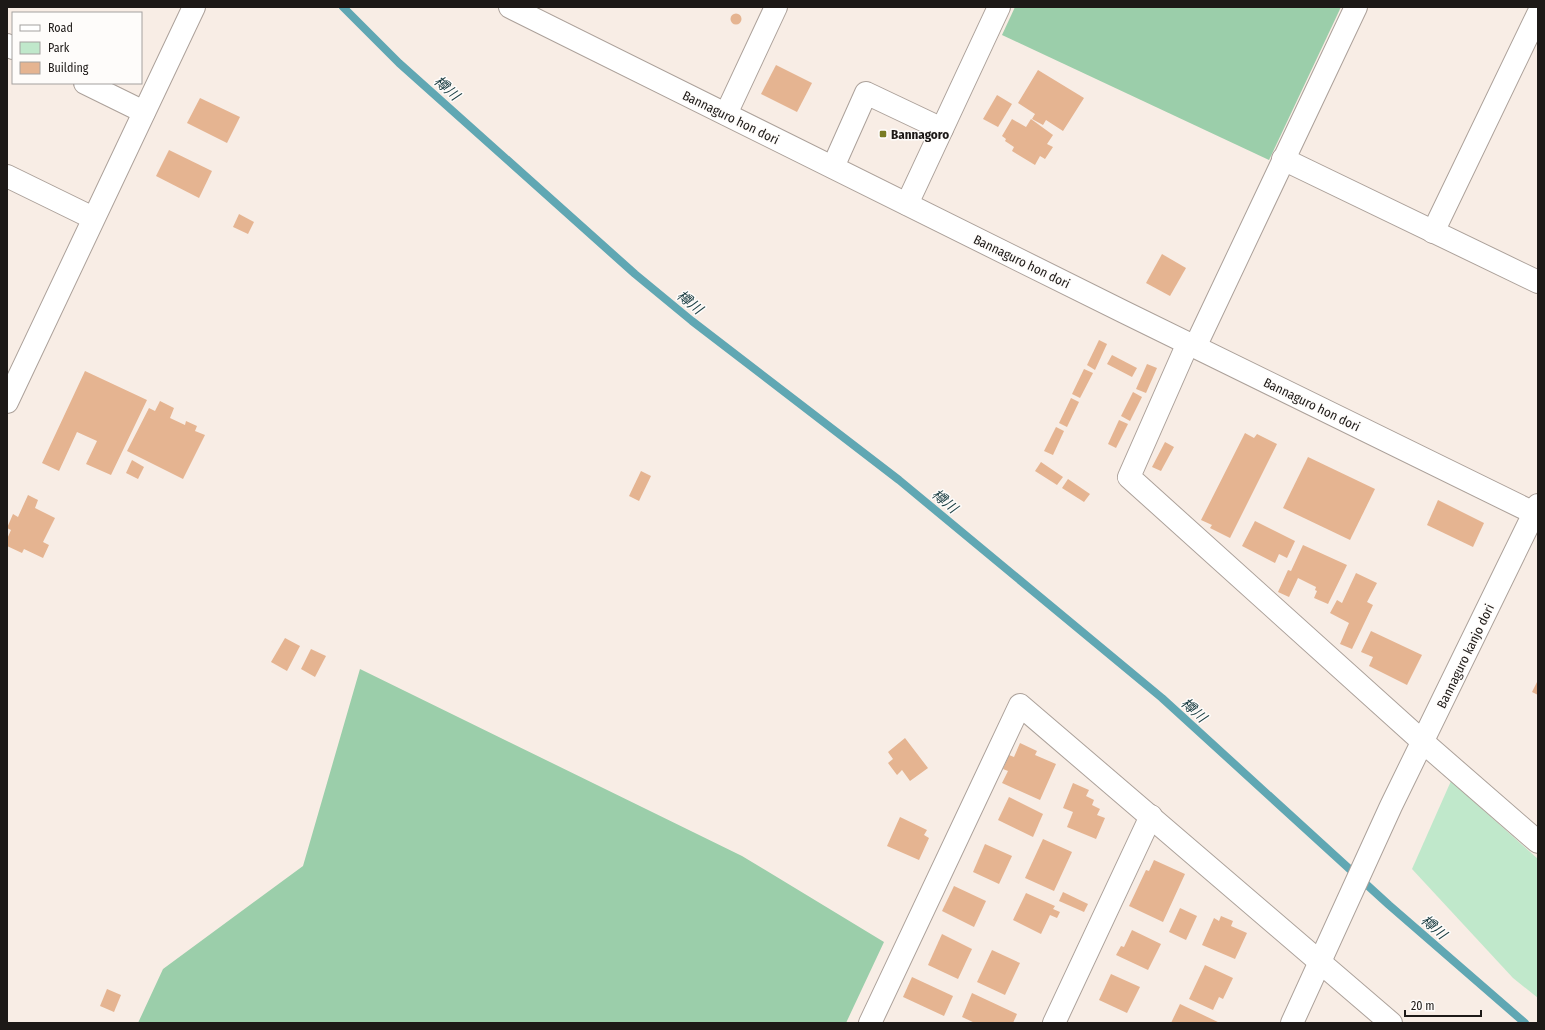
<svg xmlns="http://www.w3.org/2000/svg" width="1545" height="1030" font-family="'Fira Sans Condensed','Noto Sans JP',sans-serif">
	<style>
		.green { fill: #c0e8cb }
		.forest { fill: #9bceaa }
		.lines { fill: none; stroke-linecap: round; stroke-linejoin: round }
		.stream { stroke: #60a7b3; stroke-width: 8 }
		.building { fill: #e5b491 }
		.minor-casing { stroke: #aca19a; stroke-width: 24 }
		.minor { stroke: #fff; stroke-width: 22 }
		.poi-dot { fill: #797b23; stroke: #fefcfa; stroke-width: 1.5 }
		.labels { text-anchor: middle; stroke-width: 3; stroke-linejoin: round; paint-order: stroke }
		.street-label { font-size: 13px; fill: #1d1917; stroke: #fefcfa }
		.poi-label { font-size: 13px; font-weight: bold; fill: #1d1917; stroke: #fefcfa; text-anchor: start }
		.water-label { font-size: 14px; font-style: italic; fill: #193c41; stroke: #fefcfa }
	</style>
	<rect width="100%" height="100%" fill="#f8ede5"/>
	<polygon class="green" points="1451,781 1538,859 1538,998 1513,978 1412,869"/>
	<g class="forest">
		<polygon points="1015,7 1341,7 1269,160 1002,35"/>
		<polygon points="360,669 742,856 884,942 846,1023 138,1023 163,969 303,866"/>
	</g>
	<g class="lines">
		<polyline class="stream" points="343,7 399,63 635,274 692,321 899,480 1162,698 1389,905 1525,1023"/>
	</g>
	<g class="building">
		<circle cx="736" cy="19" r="5.5"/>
		<polygon points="776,65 812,83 797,112 761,94"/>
		<polygon points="1038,70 1084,98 1063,131 1046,120 1043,125 1032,119 1035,114 1018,103"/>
		<polygon points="997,95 1012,104 998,127 983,119"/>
		<polygon points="200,98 240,117 227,143 187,123"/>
		<polygon points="1012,119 1026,127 1031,119 1053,135 1047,144 1053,147 1045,159 1040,156 1035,165 1012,151 1014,147 1005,141 1006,139 1002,136"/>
		<polygon points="169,150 212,171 199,198 156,176"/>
		<polygon points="239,214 254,222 248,234 233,227"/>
		<polygon points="1162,254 1186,268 1170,296 1146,283"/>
		<polygon points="1099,340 1107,344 1095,370 1087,365"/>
		<polygon points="1112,355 1137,368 1132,377 1107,364"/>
		<polygon points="1147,364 1157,368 1146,393 1136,389"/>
		<polygon points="1084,369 1093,373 1080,398 1072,394"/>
		<polygon points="85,371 147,400 111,475 86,464 97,441 77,432 59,471 42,463"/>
		<polygon points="1133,392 1142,397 1130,421 1121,416"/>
		<polygon points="1071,398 1079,402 1067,427 1059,423"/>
		<polygon points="160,401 174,408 170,418 185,425 186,421 197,426 195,431 205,435 183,479 127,451 149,408 155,411"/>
		<polygon points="1119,420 1128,424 1116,448 1108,444"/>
		<polygon points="1056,427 1064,431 1053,455 1044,451"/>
		<polygon points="1245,433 1254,438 1257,434 1277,444 1230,538 1210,528 1212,525 1201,520"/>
		<polygon points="1165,442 1174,447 1161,471 1152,467"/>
		<polygon points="1308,457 1375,489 1350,540 1283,508"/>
		<polygon points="132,460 144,467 138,479 126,473"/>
		<polygon points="1041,462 1063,477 1057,485 1035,471"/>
		<polygon points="641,471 651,476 639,501 629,496"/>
		<polygon points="1068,479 1090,494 1084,502 1062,488"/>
		<polygon points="28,495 38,500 35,508 55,518 43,542 49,545 43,558 24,549 22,553 7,546 7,539 11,530 7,528 13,514 18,517"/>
		<polygon points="1438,500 1484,523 1473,547 1427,525"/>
		<polygon points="1255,521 1295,541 1287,558 1279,554 1275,563 1242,546"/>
		<polygon points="1303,545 1347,565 1328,604 1314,598 1317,591 1315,590 1316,587 1298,578 1289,597 1278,592 1288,570 1291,571"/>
		<polygon points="1356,573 1377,583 1367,602 1373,605 1352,649 1340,644 1349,623 1330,613 1337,600 1342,603"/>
		<polygon points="1371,631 1422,655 1407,685 1369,666 1373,657 1361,652"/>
		<polygon points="285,638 300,646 287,671 271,662"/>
		<polygon points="311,649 326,656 315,677 301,669"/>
		<polygon points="1538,680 1538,695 1532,692"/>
		<polygon points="905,738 928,768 910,781 902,770 897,775 888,763 893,759 888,752"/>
		<polygon points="1020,743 1037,751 1035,755 1056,764 1040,800 1002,783 1008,771 1003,769 1009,755 1014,757"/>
		<polygon points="1073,783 1089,790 1086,796 1094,800 1092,805 1100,809 1097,815 1105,818 1096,839 1067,827 1073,812 1063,808"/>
		<polygon points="1009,797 1043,814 1033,837 998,820"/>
		<polygon points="900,817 927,830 924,835 929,838 919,860 887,846"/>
		<polygon points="1043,839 1072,852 1054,891 1025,878"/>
		<polygon points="985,844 1012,856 999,884 973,872"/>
		<polygon points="1154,860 1185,874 1163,922 1129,906 1146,870 1149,871"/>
		<polygon points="954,886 986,901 974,927 942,911"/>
		<polygon points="1063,892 1088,904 1084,912 1059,901"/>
		<polygon points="1026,893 1055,906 1053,909 1060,912 1057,918 1050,915 1041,934 1013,920"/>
		<polygon points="1180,908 1197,916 1186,940 1169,932"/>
		<polygon points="1221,916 1233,921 1231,926 1247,933 1235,959 1202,945 1214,918 1219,921"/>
		<polygon points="1132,930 1161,944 1148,970 1116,955 1121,946 1124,947"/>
		<polygon points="942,934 972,949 958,979 928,965"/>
		<polygon points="992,950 1020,963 1005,995 977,982"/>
		<polygon points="1205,965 1233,978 1223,999 1219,997 1213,1010 1189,999"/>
		<polygon points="1111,974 1140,987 1127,1013 1099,1000"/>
		<polygon points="912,977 953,996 944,1016 903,997"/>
		<polygon points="107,989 121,995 114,1012 100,1006"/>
		<polygon points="972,993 1017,1014 1013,1023 975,1023 962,1017"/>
		<polygon points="1180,1004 1220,1023 1171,1023"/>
	</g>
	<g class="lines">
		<g class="minor-casing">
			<g id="minor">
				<polyline points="510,7 1124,312 1538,515"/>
				<polyline points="7,45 13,48"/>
				<polyline points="85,83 144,112"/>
				<polyline points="726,114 776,7"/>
				<polyline points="1283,159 1538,282"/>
				<polyline points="833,167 866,93 942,129"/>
				<polyline points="7,176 93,218"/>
				<polyline points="907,204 999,7"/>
				<polyline points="1433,232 1538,14"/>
				<polyline points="1188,343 1129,477 1423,742 1538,842"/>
				<polyline points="1195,347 1356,7"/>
				<polyline points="7,402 194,7"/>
				<polyline points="870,1023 1020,705 1391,1023"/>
				<polyline points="1054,1023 1151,816"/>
				<polyline points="1292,1023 1391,806 1538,505"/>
			</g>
		</g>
		<use href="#minor" class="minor"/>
	</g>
	<rect class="poi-dot" x="879" y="130" width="8" height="8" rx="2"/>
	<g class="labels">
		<g class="street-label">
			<text transform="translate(731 117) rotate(26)" y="5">Bannaguro hon dori</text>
			<text transform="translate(1022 261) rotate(26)" y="5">Bannaguro hon dori</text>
			<text transform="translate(1312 404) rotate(26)" y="5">Bannaguro hon dori</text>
			<text transform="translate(1465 656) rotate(-64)" y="5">Bannaguro kanjo dori</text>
		</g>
		<g class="poi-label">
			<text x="891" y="139">Bannagoro</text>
		</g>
		<g class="water-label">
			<text transform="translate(447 88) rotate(42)" y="5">樽川</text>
			<text transform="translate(690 302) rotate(39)" y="5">樽川</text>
			<text transform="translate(945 501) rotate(40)" y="5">樽川</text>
			<text transform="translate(1194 710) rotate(42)" y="5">樽川</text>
			<text transform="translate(1434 927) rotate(41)" y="5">樽川</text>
		</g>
	</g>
	<rect width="1545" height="1030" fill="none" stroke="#1d1917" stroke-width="16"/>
	<rect x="12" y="12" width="130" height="72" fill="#fefcfa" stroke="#a4a19f"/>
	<rect x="20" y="25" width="20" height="6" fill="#ffffff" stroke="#a4a19f"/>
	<text x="48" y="32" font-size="12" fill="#1d1917">Road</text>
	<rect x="20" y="42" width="20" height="12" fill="#c0e8cb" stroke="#a4a19f"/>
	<text x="48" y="52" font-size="12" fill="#1d1917">Park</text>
	<rect x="20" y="62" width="20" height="12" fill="#e5b491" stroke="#a4a19f"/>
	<text x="48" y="72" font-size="12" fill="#1d1917">Building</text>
	<path d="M1405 1010v6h76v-6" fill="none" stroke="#1d1917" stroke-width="2"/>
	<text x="1411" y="1010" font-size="12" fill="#1d1917" stroke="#fefcfa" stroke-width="3" paint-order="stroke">20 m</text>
</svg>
